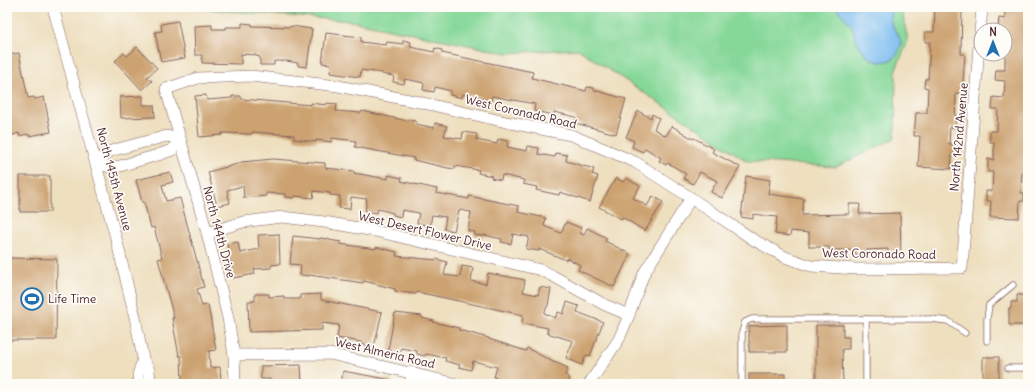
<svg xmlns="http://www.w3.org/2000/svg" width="1035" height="391" font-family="Delius,sans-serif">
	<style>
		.green { fill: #86d899; stroke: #687c62 }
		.water { fill: #7bbdf0; stroke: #626e8e }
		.building { fill: #cca271 }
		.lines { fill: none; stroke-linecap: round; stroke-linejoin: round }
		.service-casing { stroke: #83625f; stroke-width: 7 }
		.minor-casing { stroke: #83625f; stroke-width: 12 }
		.service { stroke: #fff; stroke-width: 5.5 }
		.minor { stroke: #fff; stroke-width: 11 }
		.labels { text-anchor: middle; stroke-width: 3.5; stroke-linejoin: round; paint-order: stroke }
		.street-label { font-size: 12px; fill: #4a1f2b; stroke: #fdfcf7 }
		.poi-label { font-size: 12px; fill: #4a1f2b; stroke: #fdfcf7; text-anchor: start }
	</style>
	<rect width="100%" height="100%" fill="#fdfcf7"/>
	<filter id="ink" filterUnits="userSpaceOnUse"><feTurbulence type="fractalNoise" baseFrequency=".025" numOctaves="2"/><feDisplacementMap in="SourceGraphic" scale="8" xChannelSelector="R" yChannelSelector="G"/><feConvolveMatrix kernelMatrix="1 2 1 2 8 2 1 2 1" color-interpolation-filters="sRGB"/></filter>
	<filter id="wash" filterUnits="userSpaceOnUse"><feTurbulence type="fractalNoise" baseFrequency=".012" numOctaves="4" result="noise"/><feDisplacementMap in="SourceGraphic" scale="16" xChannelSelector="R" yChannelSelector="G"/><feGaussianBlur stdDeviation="0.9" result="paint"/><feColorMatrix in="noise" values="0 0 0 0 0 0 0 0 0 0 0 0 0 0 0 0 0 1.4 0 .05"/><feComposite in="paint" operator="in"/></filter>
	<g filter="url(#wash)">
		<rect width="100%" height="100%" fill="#eedfbf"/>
		<polygon class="green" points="179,7 901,7 908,41 896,69 895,138 836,167 747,161 578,49 507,53 351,21"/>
		<polygon class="water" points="831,7 892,7 890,19 894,29 899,36 901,43 898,53 894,58 888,61 879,62 871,59 866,55 856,40 852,26 837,9"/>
		<g id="blocks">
			<g class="building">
				<polygon points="935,7 962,7 961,54 965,54 964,68 962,94 956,93 955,128 950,127 949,144 958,144 958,155 952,154 951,169 918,167 920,136 914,136 916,113 927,113 928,88 924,87 925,79 928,79 930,42 925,42 925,32 934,32"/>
				<polygon points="1005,7 1028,7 1028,156 1027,171 1022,171 1021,193 1024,193 1024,201 1020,201 1019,218 990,217 991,201 986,201 986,191 992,191 993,172 988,172 988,159 994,160 994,142 990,142 990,131 997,131 998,109 992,109 993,97 1004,98 1005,81 995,80 996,70 1005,70 1005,29 998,29 999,18 1005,19"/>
				<polygon points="178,21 185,58 161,62 155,32 162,31 161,24"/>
				<polygon points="242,23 252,24 252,26 290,27 291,26 312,29 307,67 298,66 298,63 286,61 274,61 274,65 260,65 260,57 256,56 256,55 241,54 241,64 202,63 202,55 195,55 194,26 212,25 212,29 226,29 226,27 242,27"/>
				<polygon points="326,33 361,37 361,42 386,45 387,42 403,44 403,40 411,42 410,47 434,52 435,48 442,50 442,53 533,72 532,78 586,91 587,87 594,88 594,90 626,99 616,134 575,123 576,117 554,112 554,115 534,111 535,104 492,96 491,102 482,100 482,97 463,94 462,98 450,95 451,91 435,87 434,92 423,90 424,83 405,79 404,84 393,82 394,76 382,74 382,73 361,70 360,77 330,73 331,64 322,63"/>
				<polygon points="137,47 157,68 147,77 152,81 142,90 115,61 124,53 127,56"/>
				<polygon points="19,53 28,98 34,97 35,99 44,97 51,132 29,136 28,134 19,136 19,133 7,137 7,55"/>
				<polygon points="206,95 207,100 232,98 232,96 241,96 241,99 311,105 311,103 326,105 327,103 337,104 336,111 361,113 362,111 408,121 408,120 416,121 416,124 434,128 435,123 447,126 444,136 462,139 463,132 477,134 476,140 497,144 498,139 508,141 507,147 527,151 528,146 539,148 538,154 555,157 556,153 567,155 566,161 594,169 592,174 598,176 590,202 560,192 559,195 536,190 537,187 523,184 524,180 502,175 501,180 491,178 492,176 478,173 479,170 455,166 455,169 448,168 413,160 414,158 355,147 356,141 332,138 331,142 316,140 316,142 294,139 294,135 252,132 252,134 222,133 222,135 199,137 195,96"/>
				<polygon points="143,96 143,105 154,105 155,117 121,118 120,97"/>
				<polygon points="638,111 651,118 652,114 659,118 654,129 666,136 672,126 693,139 694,138 714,149 712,152 740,167 722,198 711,192 717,181 700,172 693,184 683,178 686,174 668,163 666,165 659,161 661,158 645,148 643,152 632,147 634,141 626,137"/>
				<polygon points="273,159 325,163 325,168 354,171 354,173 388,179 388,175 402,178 401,181 437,189 436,193 469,199 469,196 519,206 518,212 546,218 544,226 561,233 566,222 581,228 580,233 584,235 587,228 607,238 605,241 630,254 614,287 578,270 580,265 567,258 566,260 539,249 539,251 526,249 529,237 513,234 511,244 501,242 502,239 484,235 484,236 474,235 475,232 468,231 471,212 459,210 454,231 444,229 446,217 432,215 430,226 417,223 419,213 402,210 401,217 393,215 393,213 378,209 377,213 365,211 367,199 351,197 350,209 339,208 340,196 330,195 330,193 314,191 313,198 295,196 295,198 285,197 285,194 266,193 266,196 244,198 243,186 227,190 230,203 217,206 208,172 241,163 241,162"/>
				<polygon points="170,172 173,182 162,185 166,201 180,198 204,287 197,289 202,306 208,305 216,350 209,351 210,368 220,367 221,380 182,382 181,356 179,356 172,318 174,318 158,259 162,258 154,227 151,228 144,202 142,202 136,180"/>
				<rect x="20" y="176" width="30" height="36"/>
				<polygon points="746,176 770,180 768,194 804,199 802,215 849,214 849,204 860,204 859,214 900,213 901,255 888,255 888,249 867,250 867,255 855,255 855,250 829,250 829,247 809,247 809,233 791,231 790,236 775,234 777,217 753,214 753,219 741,217"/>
				<polygon points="616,178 623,182 626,178 640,186 633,198 647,206 653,196 663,202 645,231 622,217 621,219 599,207"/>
				<polygon points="279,234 280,264 271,265 271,268 254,269 255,274 233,278 227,244 238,242 240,253 259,249 258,235"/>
				<polygon points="293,236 320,239 320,238 329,239 329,240 341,242 340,244 376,249 376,247 397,252 396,256 436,260 436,259 447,262 444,275 460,277 462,266 473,268 471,281 486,284 488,273 525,280 523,292 538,295 540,287 551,289 548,305 544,313 555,318 558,312 563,314 567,302 579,306 577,312 603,322 590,356 586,355 582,365 566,358 573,341 547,333 548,328 522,323 523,315 417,292 416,294 395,291 395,289 364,281 363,283 309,275 309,276 300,275 301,265 290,264"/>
				<polygon points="7,258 57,259 56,340 7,340"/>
				<polygon points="255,294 269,294 269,297 284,296 284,299 300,299 300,295 321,294 321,300 382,312 374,347 361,344 361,342 337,338 339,325 322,323 322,330 249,332 248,301 255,301"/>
				<polygon points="1017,295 1028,295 1027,325 1009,325 1009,308 1011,308 1011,302 1017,302"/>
				<polygon points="395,313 422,316 422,318 434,321 433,322 459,328 459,330 489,338 489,339 526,351 527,348 555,363 555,362 568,368 565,375 570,378 567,384 530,384 524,380 522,384 511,384 494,377 497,367 473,361 471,370 459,367 460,365 445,361 446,358 426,354 425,356 417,354 417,351 401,348 400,352 388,350"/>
				<polygon points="787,325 787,352 749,352 749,326"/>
				<polygon points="816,325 843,325 843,337 849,337 849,349 842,349 843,384 816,384"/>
				<rect x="983" y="357" width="16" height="24"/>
				<polygon points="301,365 302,384 270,384 270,379 261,379 261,366"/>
				<polygon points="343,371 392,380 391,384 341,384"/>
				<rect x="749" y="374" width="36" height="10"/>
			</g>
		</g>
	</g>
	<g filter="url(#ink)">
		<use href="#blocks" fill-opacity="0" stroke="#83625f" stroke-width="1"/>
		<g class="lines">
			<g class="service-casing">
				<g id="service">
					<polyline points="866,319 866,384"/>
					<polyline points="987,341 987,319 989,305 1013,285"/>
					<polyline points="1008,368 1028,368"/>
					<polyline points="742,384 742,332 745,322 752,319 931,319 948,321 965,333"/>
				</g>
			</g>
			<g class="minor-casing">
				<g id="minor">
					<polyline points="53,7 116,238 135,317 143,359 149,370 150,384"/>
					<polygon points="167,136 180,139 172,150 158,155 113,168 96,163 109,152 114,150"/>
					<polyline points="207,233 243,222 282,217 324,222 375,231 541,270 553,276 605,305 629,315"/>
					<polyline points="234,355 330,354 457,384"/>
					<polyline points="139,384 138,375 143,359"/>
					<polyline points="235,384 234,355 228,318 207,233 166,89 198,78 251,76 338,86 419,102 506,122 571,135 635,162 691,198 754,240 785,257 811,266 856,269 962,268 982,7"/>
					<polyline points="410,384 413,372"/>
					<polyline points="589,384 619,339 629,315 644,273 691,198"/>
				</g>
			</g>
			<use href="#service" class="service"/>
			<use href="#minor" class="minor"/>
		</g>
	</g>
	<defs>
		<g id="stadium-ring" transform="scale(1.15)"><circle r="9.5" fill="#fdfcf7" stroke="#1f6fb2" stroke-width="1.5"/><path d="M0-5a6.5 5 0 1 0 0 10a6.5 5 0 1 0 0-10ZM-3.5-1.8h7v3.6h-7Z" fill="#1f6fb2"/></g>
	</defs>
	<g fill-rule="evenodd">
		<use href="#stadium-ring" x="32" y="299"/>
	</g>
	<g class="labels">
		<g class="street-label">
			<text transform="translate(521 112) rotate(13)" y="4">West Coronado Road</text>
			<text transform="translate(959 137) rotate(-85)" y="4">North 142nd Avenue</text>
			<text transform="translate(114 179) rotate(75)" y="4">North 145th Avenue</text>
			<text transform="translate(425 231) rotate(13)" y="4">West Desert Flower Drive</text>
			<text transform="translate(219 232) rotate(75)" y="4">North 144th Drive</text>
			<text transform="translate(879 254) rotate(1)" y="4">West Coronado Road</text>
			<text transform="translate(385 353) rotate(13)" y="4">West Almeria Road</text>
		</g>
		<g class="poi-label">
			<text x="48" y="303">Life Time</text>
		</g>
	</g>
	<rect width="1035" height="391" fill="none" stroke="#fdfcf7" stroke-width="24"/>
	<g transform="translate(993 42)"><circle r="19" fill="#fdfcf7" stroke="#b5a4a5"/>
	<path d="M0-3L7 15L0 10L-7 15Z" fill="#1f6fb2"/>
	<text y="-6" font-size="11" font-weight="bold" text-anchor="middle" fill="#4a1f2b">N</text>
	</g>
</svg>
